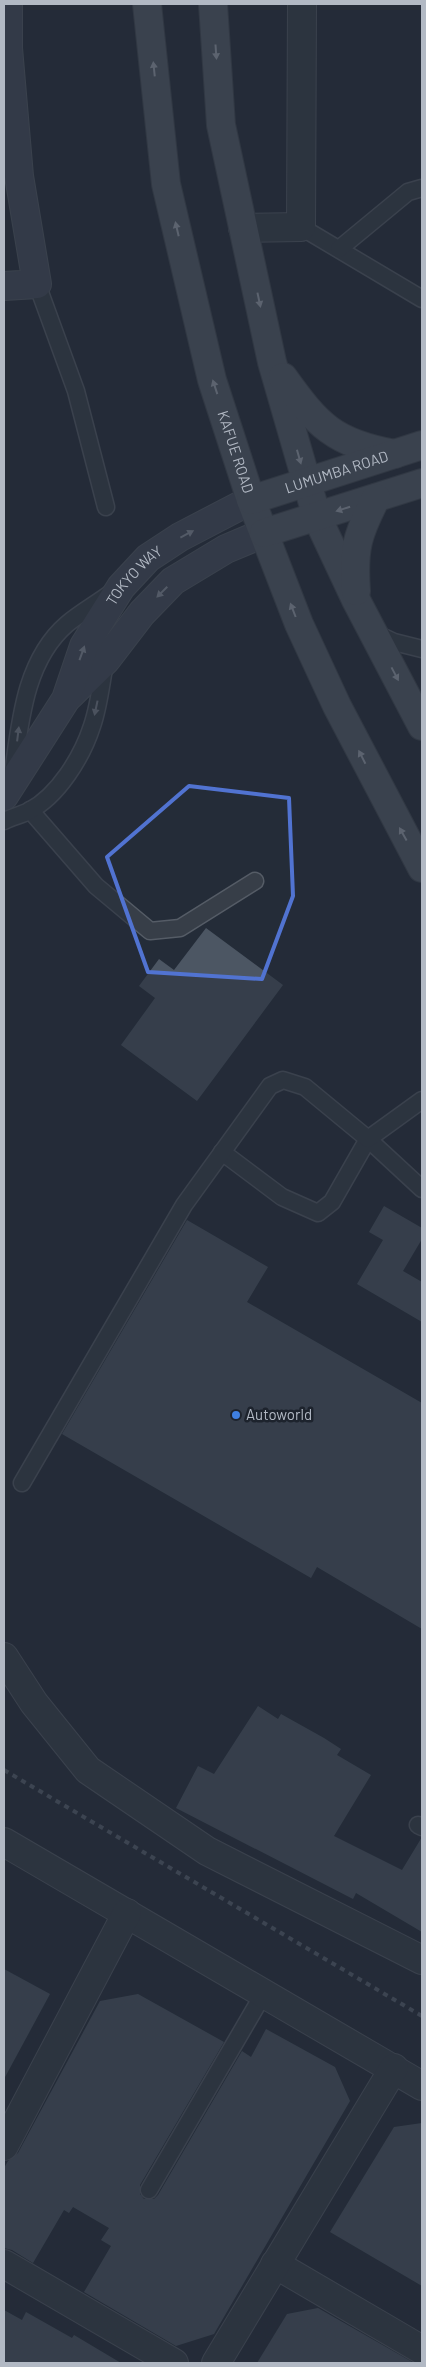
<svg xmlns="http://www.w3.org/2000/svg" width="426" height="2367" font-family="Barlow,sans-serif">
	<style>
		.building { fill: #4c5663 }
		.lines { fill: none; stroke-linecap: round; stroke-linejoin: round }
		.lane-casing { stroke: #555c66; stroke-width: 19 }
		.street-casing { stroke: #555c66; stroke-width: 30 }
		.secondary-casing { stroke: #555c66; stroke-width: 30 }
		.primary-casing { stroke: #404751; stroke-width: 30 }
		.lane { stroke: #373e48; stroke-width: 16 }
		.street { stroke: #373e48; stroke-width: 28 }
		.secondary { stroke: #464d5b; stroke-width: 28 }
		.primary { stroke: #555d68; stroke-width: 28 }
		.rail { stroke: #5a626f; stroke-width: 4; stroke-dasharray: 5 5; stroke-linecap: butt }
		.oneway { fill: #9fa7b2 }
		.oneway2 { fill: #8c939f }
		.oneway3 { fill: #7b828c }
		.marked { fill: none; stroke: #5173d1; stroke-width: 4; stroke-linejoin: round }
		.shop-dot { fill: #3f7fe0; stroke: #1d232d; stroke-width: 2 }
		.labels { text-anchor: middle; stroke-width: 5; stroke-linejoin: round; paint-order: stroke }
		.street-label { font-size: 15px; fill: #b2b9c4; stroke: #1d232d }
		.poi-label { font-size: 15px; fill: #b2b9c4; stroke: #1d232d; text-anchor: start }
	</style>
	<rect width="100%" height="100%" fill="#242c38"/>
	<g class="building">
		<polygon points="206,928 283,985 197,1101 121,1045 155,998 139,986 159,959 174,970"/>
		<polygon points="384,1206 422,1228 422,1239 403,1271 422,1282 422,1322 357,1284 383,1240 369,1232"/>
		<polygon points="187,1220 268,1267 247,1302 422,1403 422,1629 317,1567 311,1578 62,1434"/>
		<polygon points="258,1706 278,1719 281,1714 324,1738 341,1749 337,1755 371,1775 334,1836 402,1870 422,1837 422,1932 356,1893 353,1899 176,1808 198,1766 214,1774"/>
		<polygon points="4,1969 50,1994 4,2079"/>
		<polygon points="138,1994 224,2042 140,2185 140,2194 144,2199 154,2199 158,2195 242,2051 251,2057 266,2029 335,2067 350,2101 214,2334 176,2346 84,2292 111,2246 101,2240 109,2228 73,2207 69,2213 64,2210 33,2263 12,2250 4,2248 4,2168 8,2161 18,2153 100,2001"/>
		<polygon points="422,2123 422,2286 330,2232 394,2127"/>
		<polygon points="318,2308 414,2363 257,2363 287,2314"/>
		<polygon points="4,2310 22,2320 26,2312 72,2338 74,2335 121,2363 4,2363"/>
	</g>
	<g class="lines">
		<g class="lane-casing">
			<g id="lane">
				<polyline points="301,227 422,299"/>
				<polyline points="339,249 408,192 422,188"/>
				<polyline points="37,284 76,391 106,507"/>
				<polyline points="375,633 394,642 422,649"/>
				<path d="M 13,773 C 20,722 25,660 67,624 C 80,613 96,604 111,593"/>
				<polyline points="30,810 96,886 150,931 180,928 255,881"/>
				<path d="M 4,821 C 12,817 21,815 29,811 C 58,796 82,757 92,726 C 99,706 101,684 105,663"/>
				<polyline points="222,1152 282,1197 318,1213 332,1202 368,1139 422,1189"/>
				<polyline points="22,1483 184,1205 270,1086 283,1080 305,1087 368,1139 422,1100"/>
				<polyline points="418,1825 422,1827"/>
				<polyline points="149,2190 264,1993"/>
			</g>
		</g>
		<g class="street-casing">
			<g id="street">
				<polyline points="243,228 301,227 302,4"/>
				<polyline points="4,1657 34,1703 88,1770 207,1851 422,1960"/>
				<polyline points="4,1842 422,2086"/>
				<polyline points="4,2146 127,1913"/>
				<polyline points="4,2264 174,2363"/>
				<polyline points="275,2264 422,2350"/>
				<polyline points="216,2363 394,2068"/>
			</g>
		</g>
		<g class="secondary-casing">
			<g id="secondary">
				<polyline points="4,286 37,284 19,176 8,48 8,4"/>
				<polyline points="69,696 106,660 142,613 173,581 226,549 264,533"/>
				<path id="s1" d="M 4,796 L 66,699 L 84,646 L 121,587 L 148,558 L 180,537 L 251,500"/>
			</g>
		</g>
		<g class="primary-casing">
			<g id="primary">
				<path id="s2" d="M 147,4 L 166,184 L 212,380 L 251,500 L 299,624 L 337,706 L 422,868"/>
				<polyline points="213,4 221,125 272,362 307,483 317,517 356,600 422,726"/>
				<path d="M 283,377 C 318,426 334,443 395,454"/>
				<path id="s3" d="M 251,500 L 422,445"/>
				<polyline points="264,533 422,483"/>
				<path d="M 356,591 C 353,549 357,535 376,498"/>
			</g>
		</g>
		<use href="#lane" class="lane"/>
		<use href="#street" class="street"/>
		<use href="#secondary" class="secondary"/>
		<use href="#primary" class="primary"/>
		<polyline class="rail" points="4,1770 422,2016"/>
	</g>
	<defs><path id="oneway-solid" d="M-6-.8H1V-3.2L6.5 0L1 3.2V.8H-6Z" transform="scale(1.25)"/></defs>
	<g class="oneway">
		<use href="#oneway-solid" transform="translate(216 52) rotate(86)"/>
		<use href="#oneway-solid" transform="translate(154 69) rotate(-96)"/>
		<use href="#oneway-solid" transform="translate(177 229) rotate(-103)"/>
		<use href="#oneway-solid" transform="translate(259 300) rotate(78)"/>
		<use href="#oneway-solid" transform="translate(215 387) rotate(-108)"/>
		<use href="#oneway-solid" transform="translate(299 457) rotate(74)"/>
		<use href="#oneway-solid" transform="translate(343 509) rotate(162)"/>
		<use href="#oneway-solid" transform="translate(293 610) rotate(-111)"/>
		<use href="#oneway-solid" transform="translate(395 674) rotate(62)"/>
		<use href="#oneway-solid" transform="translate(362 757) rotate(-117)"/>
		<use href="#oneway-solid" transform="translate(403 834) rotate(-119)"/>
	</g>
	<g class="oneway2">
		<use href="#oneway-solid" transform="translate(187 534) rotate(-28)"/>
		<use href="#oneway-solid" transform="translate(162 592) rotate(135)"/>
		<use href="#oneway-solid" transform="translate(82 653) rotate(-70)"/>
	</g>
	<g class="oneway3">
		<use href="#oneway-solid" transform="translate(96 708) rotate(102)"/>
		<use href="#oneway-solid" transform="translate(18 734) rotate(-83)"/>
	</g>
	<path d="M0 0H426V2367H0ZM 189,786 L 289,798 L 293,896 L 262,979 L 148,972 L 107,857 Z" fill="#242c38" fill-opacity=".55" fill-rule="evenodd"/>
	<path class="marked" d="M 189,786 L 289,798 L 293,896 L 262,979 L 148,972 L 107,857 Z"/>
	<circle class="shop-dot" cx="236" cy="1415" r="5"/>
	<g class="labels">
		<g class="street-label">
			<text dy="5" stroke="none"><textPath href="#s2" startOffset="458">KAFUE ROAD</textPath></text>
			<text dy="5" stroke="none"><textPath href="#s3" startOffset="90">LUMUMBA ROAD</textPath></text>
			<text dy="5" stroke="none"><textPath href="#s1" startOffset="258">TOKYO WAY</textPath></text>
		</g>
		<g class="poi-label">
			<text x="246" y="1420">Autoworld</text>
		</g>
	</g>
	<rect width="426" height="2367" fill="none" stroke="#b2b9c4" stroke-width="10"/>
</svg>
